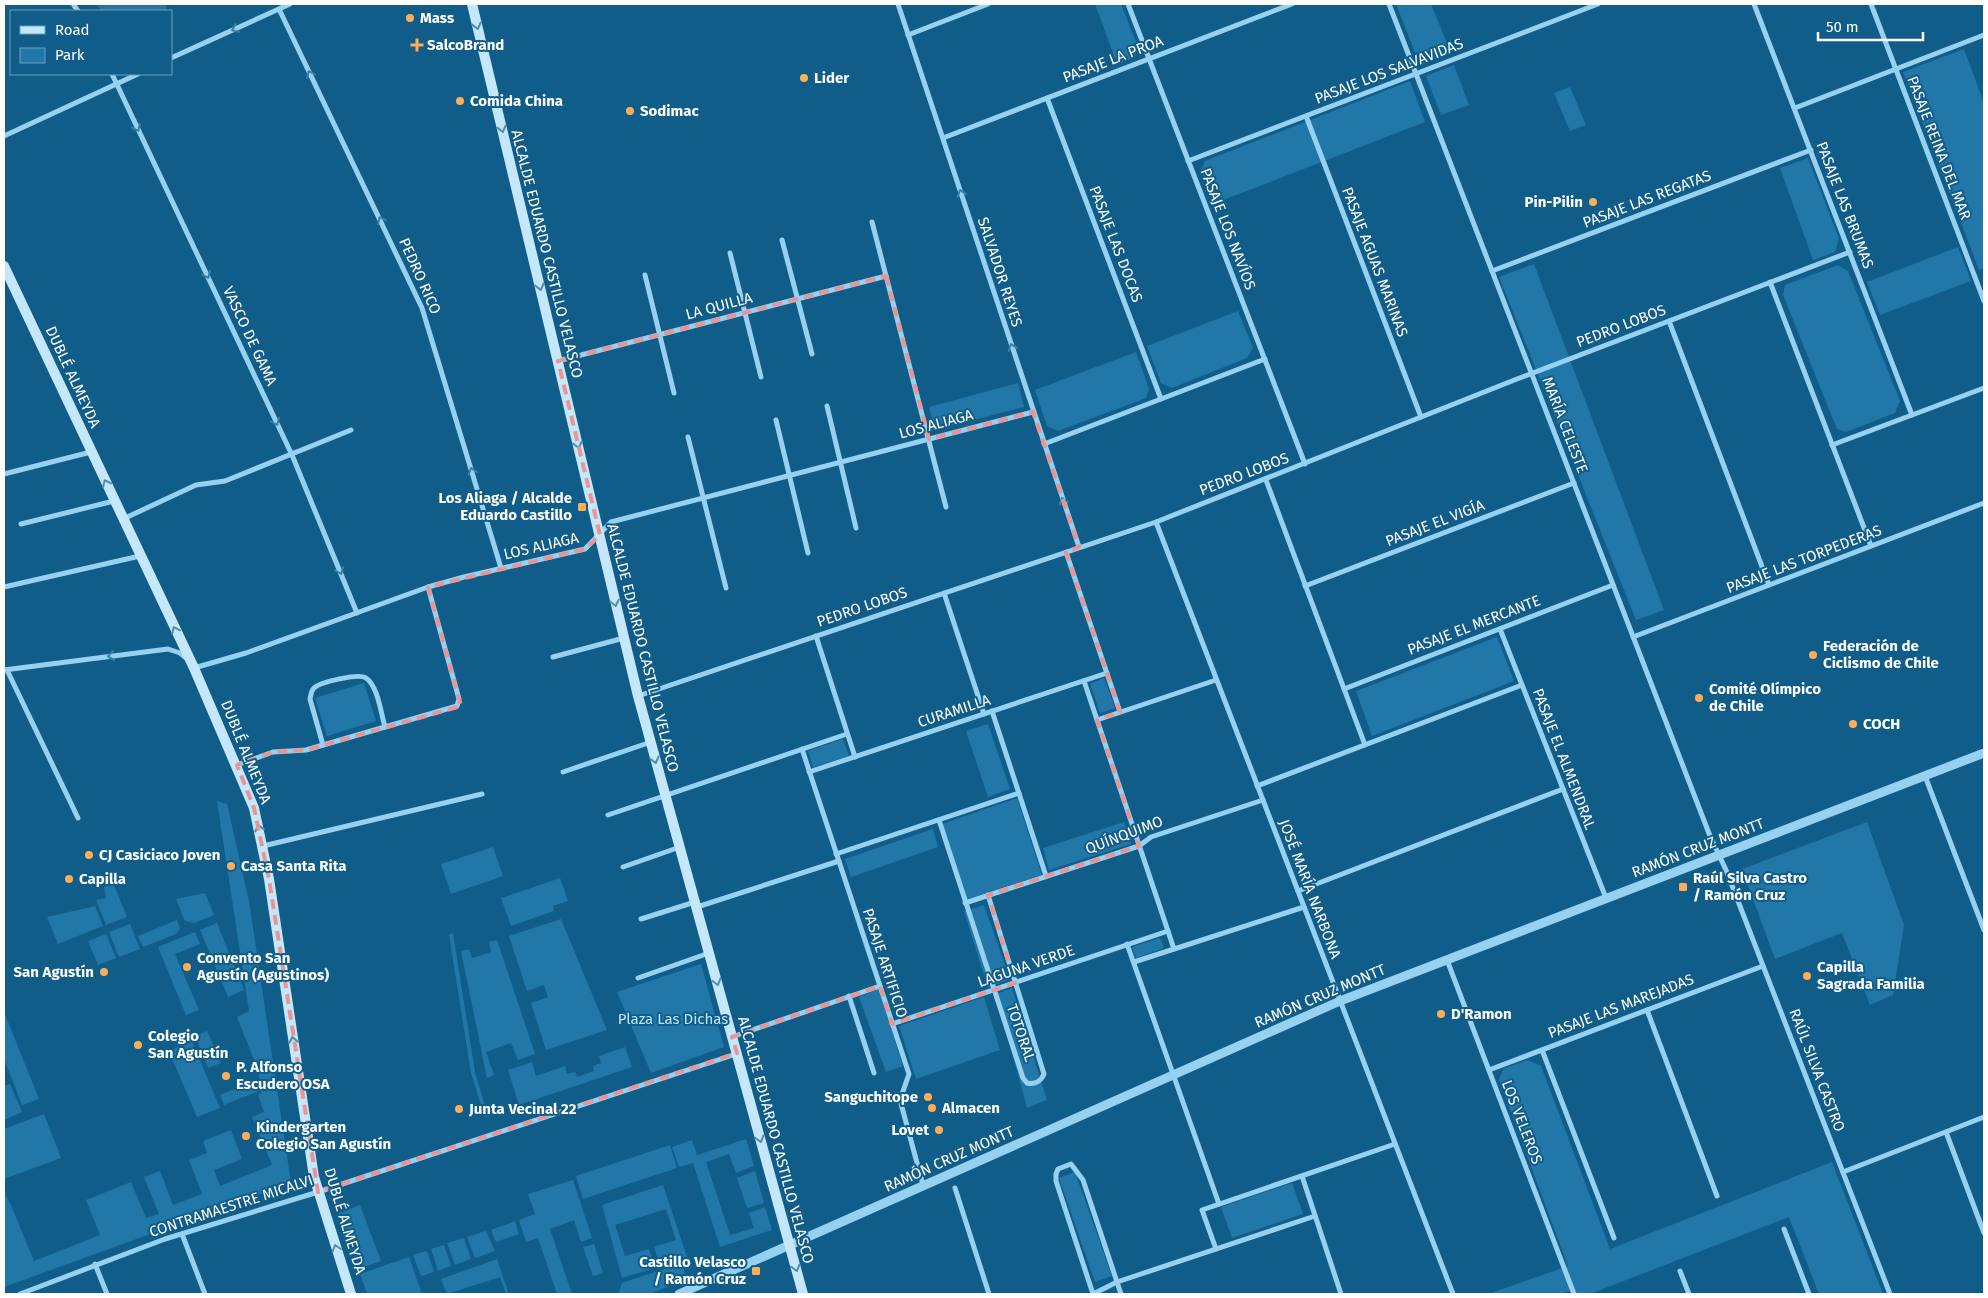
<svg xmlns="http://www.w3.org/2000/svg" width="1988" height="1298" font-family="'Fira Sans',sans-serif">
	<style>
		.green { fill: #2077a8 }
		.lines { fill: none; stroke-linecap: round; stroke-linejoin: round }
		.minor { stroke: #97d1f1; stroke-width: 5 }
		.tertiary { stroke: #97d1f1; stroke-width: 9 }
		.secondary { stroke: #c5e7fc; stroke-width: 10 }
		.oneway { stroke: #508db2 }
		.oneway2 { stroke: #3980a9 }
		.marked { fill: none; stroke: #ea9494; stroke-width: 4; stroke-dasharray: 10 6; stroke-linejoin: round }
		.poi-dot { fill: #ffae57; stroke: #115d8a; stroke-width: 2 }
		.labels { text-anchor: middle; stroke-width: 4; stroke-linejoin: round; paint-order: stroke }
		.poi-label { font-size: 15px; font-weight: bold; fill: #fff; stroke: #115d8a; text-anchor: start }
		.street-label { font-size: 15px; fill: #fff; stroke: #115d8a }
		.park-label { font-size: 15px; fill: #bde6fc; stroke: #115d8a }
	</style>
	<rect width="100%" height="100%" fill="#115d8a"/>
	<g class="green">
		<polygon points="97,4 165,4 168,11 101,11"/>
		<polygon points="1095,4 1121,4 1138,47 1134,58 1117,64"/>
		<polygon points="1396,4 1431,4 1451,53 1420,65"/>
		<polygon points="1964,49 1984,103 1984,268 1979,270 1903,72"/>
		<polygon points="1454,65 1469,105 1441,115 1426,76"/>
		<polygon points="1410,81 1425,122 1213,204 1201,170 1205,161"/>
		<polygon points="1570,87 1586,125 1570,131 1554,93"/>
		<polygon points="1808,158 1839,239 1835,252 1813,260 1780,168"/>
		<polygon points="1958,247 1971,281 1880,315 1867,282"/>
		<polygon points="1534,264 1664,610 1636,620 1499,277"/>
		<polygon points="1838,265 1848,271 1900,401 1895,413 1846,432 1837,429 1783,295 1785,285"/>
		<polygon points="1238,311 1253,348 1247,358 1172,388 1161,383 1147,346"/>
		<polygon points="1136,352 1149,389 1146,398 1058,431 1047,426 1035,390"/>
		<polygon points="1018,383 1024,407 935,430 929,407"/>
		<polygon points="1497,637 1514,681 1372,736 1356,691"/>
		<polygon points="1104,678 1115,708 1100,713 1090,684"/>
		<polygon points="364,683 376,721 327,736 315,698"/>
		<polygon points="988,724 1010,789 988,797 966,731"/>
		<polygon points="843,739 849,756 813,767 808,751"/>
		<polygon points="1017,798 1042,875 965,900 942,824"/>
		<polygon points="217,801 227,804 249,901 291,1183 4,1287 4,1193 10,1203 34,1261 100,1235 86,1200 131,1182 146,1218 159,1214 144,1177 160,1171 173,1205 202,1194 189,1160 207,1153 203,1141 231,1130 242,1159 214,1170 220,1186 272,1165 252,1117 264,1112 258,1095 261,1093 261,1090 224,1105 220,1095 256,1080 261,1088 257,1067 237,1017 249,1011"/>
		<polygon points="1124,822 1131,844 1049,870 1043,848"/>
		<polygon points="1867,822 1904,925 1893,995 1870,1005 1842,933 1775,959 1742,869"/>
		<polygon points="933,829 938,847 851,877 845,859"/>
		<polygon points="493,847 503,876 451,894 441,864"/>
		<polygon points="560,878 568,901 553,906 554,911 511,926 501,898"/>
		<polygon points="114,885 127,917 106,925 96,900 106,898 104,887"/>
		<polygon points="205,893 214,915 194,923 185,921 176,899"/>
		<polygon points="984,905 1010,979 988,988 964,911"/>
		<polygon points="95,906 103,926 58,944 47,917"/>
		<polygon points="561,919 607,1030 546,1050 531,1003 548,997 544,985 527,991 509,936"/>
		<polygon points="177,920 180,929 176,934 143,947 138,936"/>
		<polygon points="217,923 244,990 228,997 200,930"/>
		<polygon points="130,924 140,949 119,957 109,932"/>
		<polygon points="195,932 200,944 175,954 199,1010 186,1015 158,947"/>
		<polygon points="453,933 475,1072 488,1116 485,1118 471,1073 449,935"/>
		<polygon points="106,934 116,958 98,965 88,941"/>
		<polygon points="1160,938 1164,948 1136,958 1132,947"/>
		<polygon points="497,940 535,1054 518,1060 511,1043 486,1052 494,1075 487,1078 461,951 469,949 472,958 491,952 489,942"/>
		<polygon points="701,964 724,1047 651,1073 617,992"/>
		<polygon points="1012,988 1047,1100 1027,1108 996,994"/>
		<polygon points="879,989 903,1066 886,1072 859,997"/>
		<polygon points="984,997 1000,1050 916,1079 899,1026"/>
		<polygon points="4,1012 39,1099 22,1105 4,1059"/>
		<polygon points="207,1031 221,1063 208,1068 195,1036"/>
		<polygon points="192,1041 220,1108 197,1117 169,1051"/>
		<polygon points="625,1047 632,1067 519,1105 508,1070 532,1062 536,1076 565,1066 567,1074 575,1072 577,1077 594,1071 593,1066 601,1063 599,1056"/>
		<polygon points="1528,1060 1541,1066 1610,1249 1832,1162 1883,1294 1819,1294 1789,1217 1590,1294 1574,1294 1569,1291 1559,1294 1488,1294 1568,1266 1499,1080 1503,1069"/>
		<polygon points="10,1084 22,1112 4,1120 4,1086"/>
		<polygon points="44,1114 61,1158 4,1179 4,1129"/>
		<polygon points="746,1139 754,1166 736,1173 729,1154 706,1162 730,1235 754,1228 749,1213 765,1207 772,1230 720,1247 693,1163 679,1167 672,1147 692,1140 697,1155"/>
		<polygon points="670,1145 677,1168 583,1199 576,1176"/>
		<polygon points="755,1171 764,1203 747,1208 737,1178"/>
		<polygon points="1075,1172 1112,1276 1095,1282 1059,1178"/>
		<polygon points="573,1180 592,1238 581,1242 574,1220 550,1229 572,1294 557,1294 538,1238 526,1242 519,1220 535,1214 528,1194"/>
		<polygon points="1292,1183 1303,1214 1232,1238 1221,1207"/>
		<polygon points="663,1185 687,1257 660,1266 654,1247 676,1240 666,1209 615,1225 625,1256 649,1249 655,1268 622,1278 602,1205"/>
		<polygon points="360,1205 381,1261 358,1269 339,1213"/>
		<polygon points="515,1221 519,1234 496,1242 491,1230"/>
		<polygon points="486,1231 495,1251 475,1258 467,1237"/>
		<polygon points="464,1238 471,1259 455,1265 447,1243"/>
		<polygon points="594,1244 603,1273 593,1276 583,1247"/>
		<polygon points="444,1245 451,1266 438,1271 431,1249"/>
		<polygon points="427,1251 434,1272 421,1276 413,1255"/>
		<polygon points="409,1257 422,1294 367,1294 360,1274"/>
		<polygon points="497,1259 509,1294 506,1294 500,1277 447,1294 441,1279"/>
		<polygon points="682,1263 685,1276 681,1281 650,1294 618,1294 622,1283"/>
	</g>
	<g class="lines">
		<g class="minor">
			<polyline points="73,4 78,11"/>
			<polyline points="898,4 1079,547"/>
			<polyline points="1128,4 1305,464"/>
			<polyline points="1389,4 1710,836 1726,870 1890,1294"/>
			<polyline points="1754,4 1912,415"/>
			<polyline points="1871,4 1984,301"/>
			<polyline points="279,9 422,308 501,568"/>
			<polyline points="908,35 988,4"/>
			<polyline points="171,58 290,4"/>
			<polyline points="112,74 292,455 357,613"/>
			<polyline points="1047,98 1161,399"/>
			<polyline points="1795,108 1984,35"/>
			<polyline points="1306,116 1421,417"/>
			<polyline points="4,136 138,74"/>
			<polyline points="943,138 1292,4"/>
			<polyline points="1188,161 1598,4"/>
			<polyline points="872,222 946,507"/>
			<polyline points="782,240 812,354"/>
			<polyline points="730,253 761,377"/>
			<polyline points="1492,271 1811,150"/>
			<polyline points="645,275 674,393"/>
			<polyline points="1770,282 1871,546"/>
			<polyline points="1669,321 1769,585"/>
			<polyline points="558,361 886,276"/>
			<polyline points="827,406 856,528"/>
			<polyline points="776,420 808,553"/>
			<polyline points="688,437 726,588"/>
			<polyline points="1044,444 1265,359"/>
			<polyline points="1832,445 1984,388"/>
			<polyline points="4,474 91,452"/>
			<polyline points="1266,480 1365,745"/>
			<polyline points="123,519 196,485 225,481 351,430"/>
			<polyline points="1156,522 1453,1294"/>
			<polyline points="21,524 114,501"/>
			<polyline points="1066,552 1120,712"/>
			<polyline points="1305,586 1574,483"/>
			<polyline points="4,587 140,556"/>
			<polyline points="944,593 984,714"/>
			<polyline points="1500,629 1606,898"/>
			<polyline points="816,636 855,757"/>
			<polyline points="1633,637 1984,503"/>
			<polyline points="553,657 624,638"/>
			<polyline points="194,668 246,653 428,587 464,577 585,549 611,522 1033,412"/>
			<polyline points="4,670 168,649 180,653 186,658"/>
			<polyline points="7,670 78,818"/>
			<polyline points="1084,681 1174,949"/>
			<polyline points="1344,689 1613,585"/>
			<polyline points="638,696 1156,522 1517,379 1850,252"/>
			<polyline points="992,711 1046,876"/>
			<polyline points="1097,720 1216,680"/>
			<path d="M 323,745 L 310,699 C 311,695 311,691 314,688 C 320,682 359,673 366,678 C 378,686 381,714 385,727"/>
			<polyline points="802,749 909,1074 900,1100 923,1185"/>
			<polyline points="237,765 273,752 306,750 457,706 459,699 428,587"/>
			<polyline points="563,772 651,742"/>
			<polyline points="809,772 1107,673"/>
			<polyline points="1925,776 1984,930"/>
			<polyline points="1257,786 1522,685"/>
			<polyline points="608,815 847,734"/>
			<path d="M 939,820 L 1023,1078 L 1027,1083 C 1035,1085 1041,1081 1044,1074 L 988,895"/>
			<polyline points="263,846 482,794"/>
			<polyline points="836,854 1019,793"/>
			<polyline points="623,867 680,847"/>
			<polyline points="1298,891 1563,789"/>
			<polyline points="965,903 1139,846 1151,837 1263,800"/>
			<polyline points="697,907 839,861"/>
			<polyline points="641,919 695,902"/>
			<polyline points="1127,944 1219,1204"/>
			<polyline points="1447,960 1574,1294"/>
			<polyline points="1134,962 1304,907"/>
			<polyline points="638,978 709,953"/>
			<polyline points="849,996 874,1073"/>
			<polyline points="1647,1010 1717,1196"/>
			<polyline points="892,1024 1168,931"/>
			<polyline points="732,1037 880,986"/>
			<polyline points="1542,1050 1614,1238"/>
			<polyline points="1489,1070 1763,966"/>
			<polyline points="1946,1132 1984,1233"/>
			<polyline points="1843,1172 1984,1117"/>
			<polyline points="1302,1176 1341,1294"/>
			<polyline points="955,1188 989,1294"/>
			<polyline points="1784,1229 1809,1294"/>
			<polyline points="182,1234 205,1294"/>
			<polyline points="1216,1249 1202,1210 1395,1144"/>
			<polyline points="95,1264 107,1294"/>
			<polyline points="1680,1271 1689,1294"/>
			<polyline points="20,1294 165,1239 318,1192 736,1054"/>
			<polyline points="1093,1294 1056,1181 1056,1174 1058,1169 1071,1164 1083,1180 1121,1294"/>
			<polyline points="1093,1294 1117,1282 1315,1216"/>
		</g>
		<polyline class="tertiary" points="679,1294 1340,1001 1984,753"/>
		<g class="secondary">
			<polyline points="472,4 638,696 803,1294"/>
			<polyline points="4,266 194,668 254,808 269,879 314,1177 351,1294"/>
		</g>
	</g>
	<defs><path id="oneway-chevron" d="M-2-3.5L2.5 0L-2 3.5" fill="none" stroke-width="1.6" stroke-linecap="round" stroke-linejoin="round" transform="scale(1.25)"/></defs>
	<g class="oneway">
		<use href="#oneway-chevron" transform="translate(477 26) rotate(76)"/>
		<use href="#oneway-chevron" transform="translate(502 129) rotate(76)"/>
		<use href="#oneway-chevron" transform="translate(540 287) rotate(76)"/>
		<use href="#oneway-chevron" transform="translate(578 445) rotate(76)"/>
		<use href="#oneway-chevron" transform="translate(106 483) rotate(-115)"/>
		<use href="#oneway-chevron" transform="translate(615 603) rotate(77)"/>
		<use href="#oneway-chevron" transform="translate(175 630) rotate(-116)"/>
		<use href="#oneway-chevron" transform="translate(655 760) rotate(75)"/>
		<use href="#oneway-chevron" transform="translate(259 828) rotate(-104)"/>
		<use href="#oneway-chevron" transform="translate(717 982) rotate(74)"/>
		<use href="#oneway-chevron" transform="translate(293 1040) rotate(-99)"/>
		<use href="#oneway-chevron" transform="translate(760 1139) rotate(74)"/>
		<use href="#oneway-chevron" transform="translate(336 1248) rotate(-108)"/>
		<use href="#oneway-chevron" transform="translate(796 1268) rotate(75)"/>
	</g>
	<g class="oneway2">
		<use href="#oneway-chevron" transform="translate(235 29) rotate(155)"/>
		<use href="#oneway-chevron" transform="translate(310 74) rotate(-116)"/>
		<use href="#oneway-chevron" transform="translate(137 128) rotate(65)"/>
		<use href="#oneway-chevron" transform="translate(961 193) rotate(-108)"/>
		<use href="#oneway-chevron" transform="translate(381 220) rotate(-116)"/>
		<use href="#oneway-chevron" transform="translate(207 275) rotate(65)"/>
		<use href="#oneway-chevron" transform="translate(1012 347) rotate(-109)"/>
		<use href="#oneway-chevron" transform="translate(276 422) rotate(65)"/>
		<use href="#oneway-chevron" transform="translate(472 471) rotate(-107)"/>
		<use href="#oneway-chevron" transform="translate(1063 501) rotate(-108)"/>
		<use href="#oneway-chevron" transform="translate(340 571) rotate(67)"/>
		<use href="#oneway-chevron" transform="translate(111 656) rotate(173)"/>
	</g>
	<path class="marked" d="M 886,276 L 929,439 L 1033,412 L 1079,547 L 1066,552 L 1120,712 L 1097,720 L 1139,846 L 988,895 L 1015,983 L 892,1024 L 880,986 L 732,1037 L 737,1053 L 318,1192 L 269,879 L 254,808 L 237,765 L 273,752 L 306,750 L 461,706 L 428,587 L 585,549 L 600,535 L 558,361 Z"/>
	<g class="poi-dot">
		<circle cx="410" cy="18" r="5"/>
		<path d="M414.5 37.5h5v5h5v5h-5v5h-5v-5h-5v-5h5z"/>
		<circle cx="804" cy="78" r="5"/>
		<circle cx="460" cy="101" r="5"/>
		<circle cx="630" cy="111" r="5"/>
		<circle cx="1593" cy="202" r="5"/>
		<rect x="577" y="502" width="10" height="10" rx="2.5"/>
		<circle cx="1813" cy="655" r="5"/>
		<circle cx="1699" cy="698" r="5"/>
		<circle cx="1853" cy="724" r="5"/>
		<circle cx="89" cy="855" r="5"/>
		<circle cx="231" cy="866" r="5"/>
		<circle cx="69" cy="879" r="5"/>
		<rect x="1678" y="882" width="10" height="10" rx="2.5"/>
		<circle cx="187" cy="967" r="5"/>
		<circle cx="104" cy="972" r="5"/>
		<circle cx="1807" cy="976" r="5"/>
		<circle cx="1441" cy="1014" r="5"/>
		<circle cx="138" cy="1045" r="5"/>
		<circle cx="226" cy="1076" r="5"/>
		<circle cx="928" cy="1097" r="5"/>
		<circle cx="932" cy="1108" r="5"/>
		<circle cx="459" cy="1109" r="5"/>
		<circle cx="939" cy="1130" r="5"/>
		<circle cx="246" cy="1136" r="5"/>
		<rect x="751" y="1266" width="10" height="10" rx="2.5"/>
	</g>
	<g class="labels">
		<g class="poi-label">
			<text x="420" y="23">Mass</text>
			<text x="427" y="50">SalcoBrand</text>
			<text x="814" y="83">Lider</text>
			<text x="470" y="106">Comida China</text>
			<text x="640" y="116">Sodimac</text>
			<text x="1583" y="207" text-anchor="end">Pin-Pilin</text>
			<text x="572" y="503" text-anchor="end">Los Aliaga / Alcalde<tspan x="572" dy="17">Eduardo Castillo</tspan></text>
			<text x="1823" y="651">Federación de<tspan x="1823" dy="17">Ciclismo de Chile</tspan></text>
			<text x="1709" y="694">Comité Olímpico<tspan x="1709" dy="17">de Chile</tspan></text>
			<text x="1863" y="729">COCH</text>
			<text x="99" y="860">CJ Casiciaco Joven</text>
			<text x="241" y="871">Casa Santa Rita</text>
			<text x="1693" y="883">Raúl Silva Castro<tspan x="1693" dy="17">/ Ramón Cruz</tspan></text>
			<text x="79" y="884">Capilla</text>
			<text x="197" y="963">Convento San<tspan x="197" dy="17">Agustín (Agustinos)</tspan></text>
			<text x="1817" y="972">Capilla<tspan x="1817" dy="17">Sagrada Familia</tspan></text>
			<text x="94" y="977" text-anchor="end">San Agustín</text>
			<text x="1451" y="1019">D'Ramon</text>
			<text x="148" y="1041">Colegio<tspan x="148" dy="17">San Agustín</tspan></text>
			<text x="236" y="1072">P. Alfonso<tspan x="236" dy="17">Escudero OSA</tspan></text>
			<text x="918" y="1102" text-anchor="end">Sanguchitope</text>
			<text x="942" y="1113">Almacen</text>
			<text x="469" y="1114">Junta Vecinal 22</text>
			<text x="256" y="1132">Kindergarten<tspan x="256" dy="17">Colegio San Agustín</tspan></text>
			<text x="929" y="1135" text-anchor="end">Lovet</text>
			<text x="746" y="1267" text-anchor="end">Castillo Velasco<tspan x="746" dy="17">/ Ramón Cruz</tspan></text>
		</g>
		<g class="street-label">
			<text transform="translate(1113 59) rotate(-21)" y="5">PASAJE LA PROA</text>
			<text transform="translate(1389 71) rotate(-21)" y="5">PASAJE LOS SALVAVIDAS</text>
			<text transform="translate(1939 148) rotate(69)" y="5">PASAJE REINA DEL MAR</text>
			<text transform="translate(1647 199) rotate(-21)" y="5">PASAJE LAS REGATAS</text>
			<text transform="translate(1845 205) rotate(69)" y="5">PASAJE LAS BRUMAS</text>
			<text transform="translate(1228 229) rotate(69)" y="5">PASAJE LOS NAVÍOS</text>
			<text transform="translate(1116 244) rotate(69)" y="5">PASAJE LAS DOCAS</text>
			<text transform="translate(547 254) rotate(76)" y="5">ALCALDE EDUARDO CASTILLO VELASCO</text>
			<text transform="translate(1375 262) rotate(69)" y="5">PASAJE AGUAS MARINAS</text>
			<text transform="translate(1000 272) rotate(72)" y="5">SALVADOR REYES</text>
			<text transform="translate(420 276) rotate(66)" y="5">PEDRO RICO</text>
			<text transform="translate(719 306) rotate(-15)" y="5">LA QUILLA</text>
			<text transform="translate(1621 326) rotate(-21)" y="5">PEDRO LOBOS</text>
			<text transform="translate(250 336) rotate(65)" y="5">VASCO DE GAMA</text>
			<text transform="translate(73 377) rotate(65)" y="5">DUBLÉ ALMEYDA</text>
			<text transform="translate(936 424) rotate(-15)" y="5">LOS ALIAGA</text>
			<text transform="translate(1565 425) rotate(69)" y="5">MARÍA CELESTE</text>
			<text transform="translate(1244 474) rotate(-21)" y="5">PEDRO LOBOS</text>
			<text transform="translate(1435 523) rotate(-21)" y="5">PASAJE EL VIGÍA</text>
			<text transform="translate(541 546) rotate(-13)" y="5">LOS ALIAGA</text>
			<text transform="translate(1804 559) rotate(-21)" y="5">PASAJE LAS TORPEDERAS</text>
			<text transform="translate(862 607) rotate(-19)" y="5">PEDRO LOBOS</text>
			<text transform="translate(1474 625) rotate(-21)" y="5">PASAJE EL MERCANTE</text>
			<text transform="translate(643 648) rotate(76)" y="5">ALCALDE EDUARDO CASTILLO VELASCO</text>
			<text transform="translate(954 711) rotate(-18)" y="5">CURAMILLA</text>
			<text transform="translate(246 752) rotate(68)" y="5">DUBLÉ ALMEYDA</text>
			<text transform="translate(1564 759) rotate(69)" y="5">PASAJE EL ALMENDRAL</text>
			<text transform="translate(1124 835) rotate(-21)" y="5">QUÍNQUIMO</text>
			<text transform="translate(1698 848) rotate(-21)" y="5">RAMÓN CRUZ MONTT</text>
			<text transform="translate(1310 889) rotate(69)" y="5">JOSÉ MARÍA NARBONA</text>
			<text transform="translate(885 963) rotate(72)" y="5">PASAJE ARTIFICIO</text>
			<text transform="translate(1026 966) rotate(-19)" y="5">LAGUNA VERDE</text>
			<text transform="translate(1320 996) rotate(-23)" y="5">RAMÓN CRUZ MONTT</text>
			<text transform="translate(1621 1006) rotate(-21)" y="5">PASAJE LAS MAREJADAS</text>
			<text transform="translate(1021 1033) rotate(71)" y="5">TOTORAL</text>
			<text transform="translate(1817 1070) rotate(69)" y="5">RAÚL SILVA CASTRO</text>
			<text transform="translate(1522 1122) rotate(69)" y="5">LOS VELEROS</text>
			<text transform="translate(776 1140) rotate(75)" y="5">ALCALDE EDUARDO CASTILLO VELASCO</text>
			<text transform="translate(949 1159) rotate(-24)" y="5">RAMÓN CRUZ MONTT</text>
			<text transform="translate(231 1206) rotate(-18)" y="5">CONTRAMAESTRE MICALVI</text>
			<text transform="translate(345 1221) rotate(73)" y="5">DUBLÉ ALMEYDA</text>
		</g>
		<g class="park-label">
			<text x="673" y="1024">Plaza Las Dichas</text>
		</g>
	</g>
	<rect width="1988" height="1298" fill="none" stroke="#ffffff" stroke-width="10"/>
	<rect x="10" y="10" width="162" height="65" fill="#115d8a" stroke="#709eb9"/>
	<rect x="20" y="26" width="25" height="8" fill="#c5e7fc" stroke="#709eb9"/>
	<text x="55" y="35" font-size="15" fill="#ffffff">Road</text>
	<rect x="20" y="48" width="25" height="15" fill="#2077a8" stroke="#709eb9"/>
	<text x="55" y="60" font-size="15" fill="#ffffff">Park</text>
	<path d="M1818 32v8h105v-8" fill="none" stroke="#ffffff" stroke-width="2.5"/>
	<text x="1826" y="32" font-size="15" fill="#ffffff" stroke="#115d8a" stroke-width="4" paint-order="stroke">50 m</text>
</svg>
